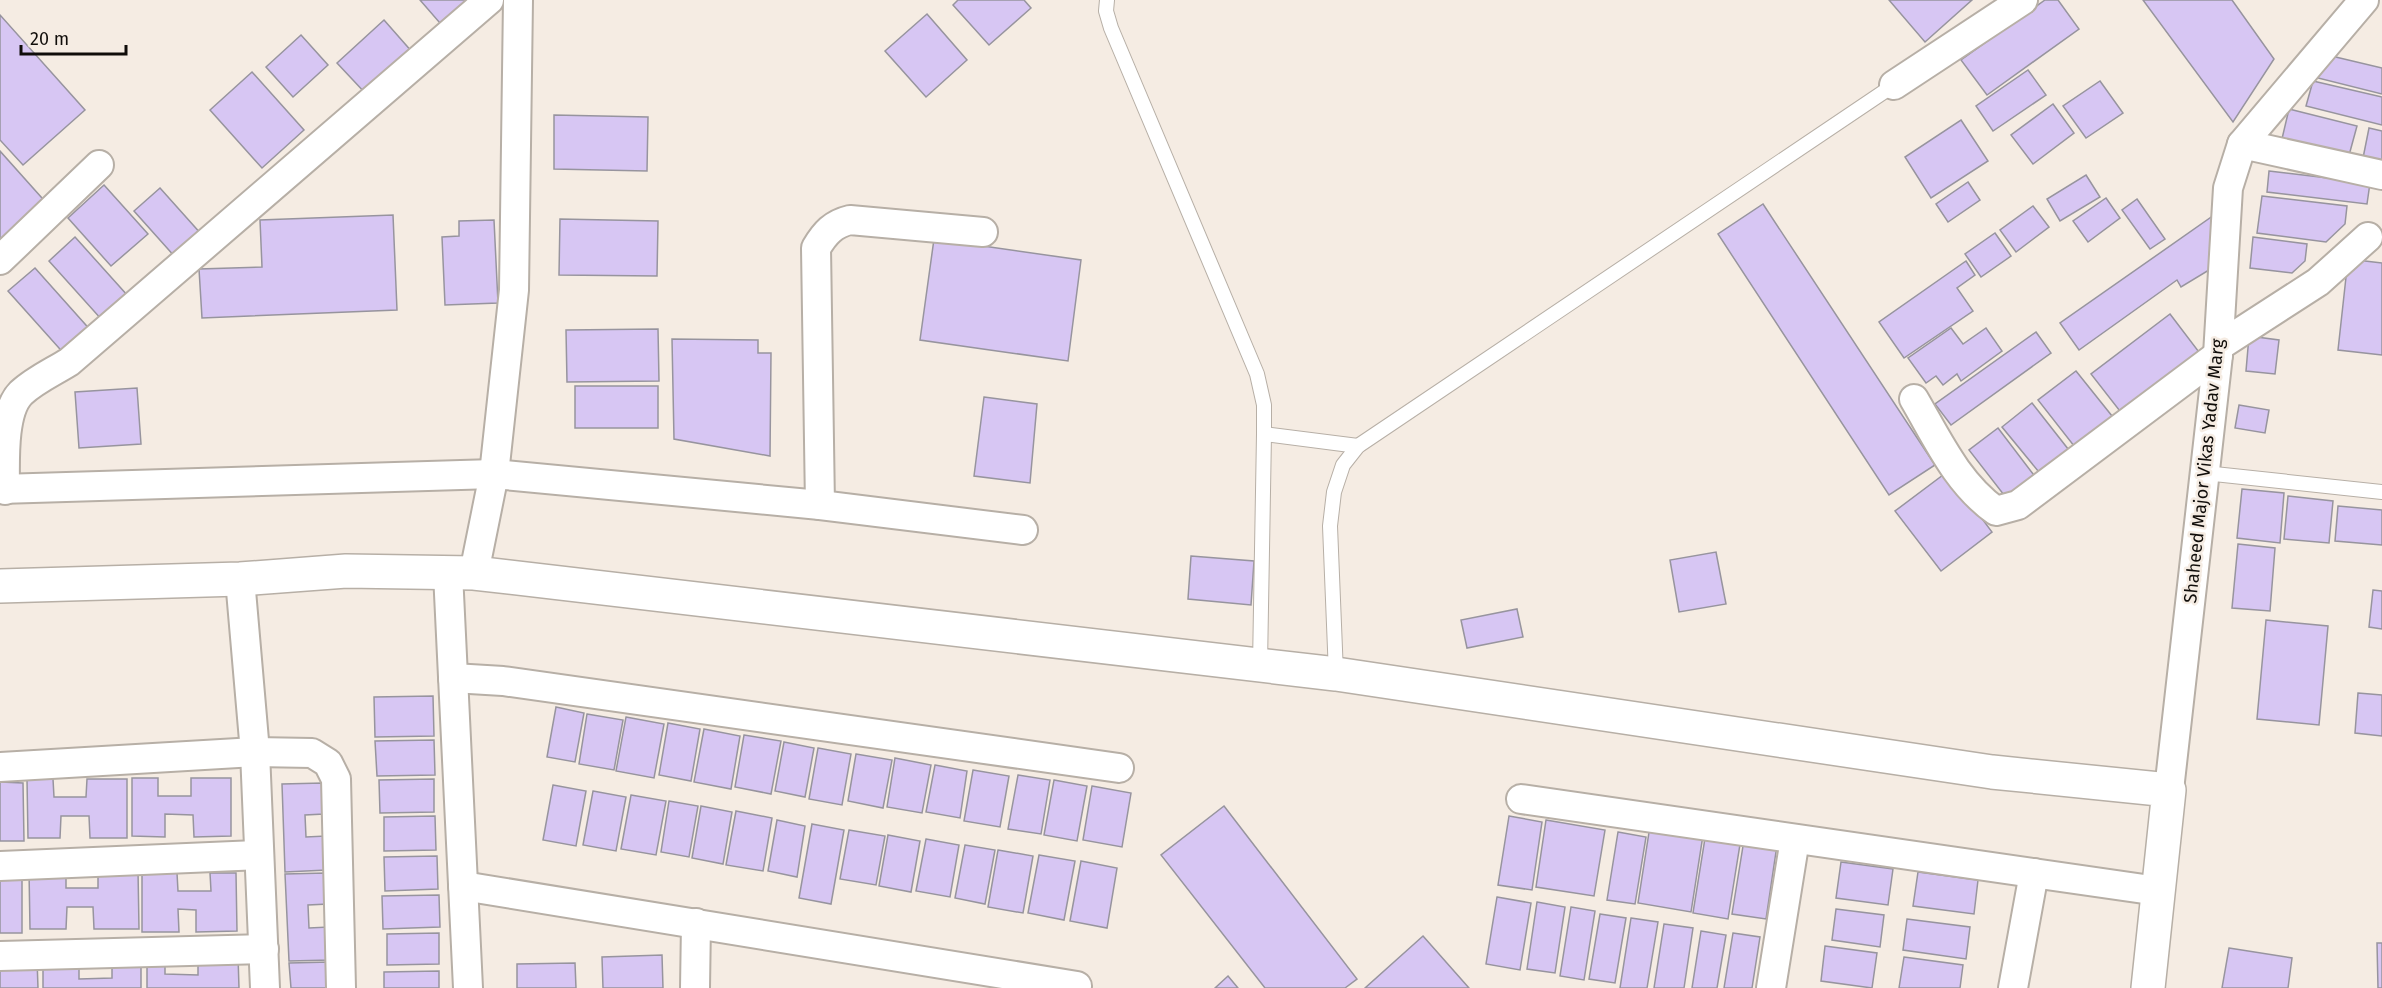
<svg xmlns="http://www.w3.org/2000/svg" width="2382" height="988" font-family="'Fira Sans',sans-serif">
	<style>
		.building { fill: #d7c6f3; stroke: #97949e; stroke-width: 1.5 }
		.lines { fill: none; stroke-linecap: round; stroke-linejoin: round }
		.service-casing { stroke: #b7afa6; stroke-width: 16 }
		.minor-casing { stroke: #b7afa6; stroke-width: 32 }
		.tertiary-casing { stroke: #b7afa6; stroke-width: 36 }
		.service { stroke: #fff; stroke-width: 14 }
		.minor { stroke: #fff; stroke-width: 28 }
		.tertiary { stroke: #fff; stroke-width: 33 }
		.labels { text-anchor: middle; stroke-width: 5; stroke-linejoin: round; paint-order: stroke }
		.street-label { font-size: 18px; fill: #100d0a; stroke: #f5ece3 }
	</style>
	<rect width="100%" height="100%" fill="#f5ece3"/>
	<g class="building">
		<polygon points="420,0 479,0 446,30"/>
		<polygon points="958,0 1024,0 1031,8 989,45 953,5"/>
		<polygon points="1889,0 1972,0 1925,42"/>
		<polygon points="2045,0 2058,0 2079,29 1987,95 1961,60"/>
		<polygon points="2143,0 2232,0 2274,59 2233,122"/>
		<polygon points="927,14 967,60 926,97 885,51"/>
		<polygon points="0,15 85,110 23,165 0,140"/>
		<polygon points="384,20 413,53 367,95 337,63"/>
		<polygon points="301,35 328,65 293,97 266,67"/>
		<polygon points="2323,54 2382,68 2382,94 2318,78"/>
		<polygon points="2028,70 2046,95 1993,131 1976,106"/>
		<polygon points="252,72 304,130 262,168 210,110"/>
		<polygon points="2100,81 2123,113 2086,138 2063,106"/>
		<polygon points="2313,81 2382,97 2382,125 2306,106"/>
		<polygon points="2053,104 2074,133 2033,164 2011,135"/>
		<polygon points="2289,109 2357,126 2348,159 2281,143"/>
		<polygon points="554,115 648,117 647,171 554,169"/>
		<polygon points="1961,120 1988,161 1931,198 1905,157"/>
		<polygon points="2369,128 2382,131 2382,162 2363,158"/>
		<polygon points="0,151 50,207 0,252"/>
		<polygon points="2269,171 2370,183 2367,204 2267,192"/>
		<polygon points="2086,175 2100,197 2060,221 2047,199"/>
		<polygon points="1968,182 1980,200 1948,222 1936,204"/>
		<polygon points="104,185 148,234 111,266 68,218"/>
		<polygon points="160,188 202,235 176,258 134,211"/>
		<polygon points="2262,196 2347,206 2345,224 2326,242 2257,233"/>
		<polygon points="2106,198 2120,218 2088,242 2073,221"/>
		<polygon points="2137,199 2165,239 2150,249 2122,210"/>
		<polygon points="1763,204 1935,465 1889,495 1718,234"/>
		<polygon points="2033,206 2049,227 2016,252 2000,230"/>
		<polygon points="2217,213 2214,267 2181,287 2177,280 2079,350 2060,323"/>
		<polygon points="393,215 397,310 202,318 199,269 262,267 260,220"/>
		<polygon points="560,219 658,221 657,276 559,275"/>
		<polygon points="494,220 498,303 445,305 442,237 459,236 459,221"/>
		<polygon points="1995,233 2011,256 1981,277 1965,254"/>
		<polygon points="75,237 128,296 102,320 49,261"/>
		<polygon points="2253,237 2307,244 2305,261 2292,273 2250,268"/>
		<polygon points="934,239 1081,260 1068,361 920,340"/>
		<polygon points="2348,259 2382,263 2382,355 2338,350"/>
		<polygon points="1966,261 1975,275 1957,288 1973,311 1904,358 1879,322"/>
		<polygon points="35,268 93,333 67,357 8,291"/>
		<polygon points="2170,314 2202,356 2123,415 2091,374"/>
		<polygon points="1951,328 1963,344 1986,328 2002,351 1961,381 1957,374 1943,385 1936,376 1926,383 1908,358"/>
		<polygon points="658,329 659,381 567,382 566,330"/>
		<polygon points="2036,332 2051,353 1951,425 1935,404"/>
		<polygon points="2249,336 2279,340 2275,374 2246,371"/>
		<polygon points="672,339 758,340 758,353 771,353 770,456 674,439"/>
		<polygon points="2076,371 2116,421 2078,451 2038,400"/>
		<rect x="575" y="386" width="83" height="42"/>
		<polygon points="137,388 141,444 79,448 75,392"/>
		<polygon points="984,397 1037,404 1030,483 974,476"/>
		<polygon points="2032,403 2072,454 2043,477 2002,427"/>
		<polygon points="2239,405 2269,410 2265,433 2235,428"/>
		<polygon points="1998,428 2040,483 2011,504 1969,450"/>
		<polygon points="1947,472 1992,532 1941,571 1895,511"/>
		<polygon points="2242,489 2284,493 2280,543 2237,538"/>
		<polygon points="2288,496 2333,501 2329,543 2284,539"/>
		<polygon points="2338,506 2382,510 2382,545 2335,541"/>
		<polygon points="2238,544 2275,548 2270,611 2232,608"/>
		<polygon points="1716,552 1726,604 1679,612 1670,560"/>
		<polygon points="1191,556 1254,561 1251,605 1188,599"/>
		<polygon points="2373,590 2382,591 2382,629 2369,627"/>
		<polygon points="1517,609 1523,637 1467,648 1461,620"/>
		<polygon points="2266,620 2328,626 2319,725 2257,719"/>
		<polygon points="2358,693 2382,695 2382,736 2355,733"/>
		<polygon points="433,696 434,736 375,737 374,697"/>
		<polygon points="556,707 584,713 575,762 547,757"/>
		<polygon points="587,714 623,720 614,770 579,764"/>
		<polygon points="626,717 664,724 654,778 616,771"/>
		<polygon points="668,723 700,729 691,781 659,775"/>
		<polygon points="704,729 740,736 731,789 694,782"/>
		<polygon points="744,735 781,741 771,794 735,787"/>
		<polygon points="434,740 435,775 377,776 375,741"/>
		<polygon points="784,742 814,748 805,797 775,791"/>
		<polygon points="818,748 851,754 842,805 809,799"/>
		<polygon points="856,754 892,760 883,808 848,801"/>
		<polygon points="895,758 931,765 922,813 887,807"/>
		<polygon points="935,765 967,771 960,818 926,812"/>
		<polygon points="973,770 1009,776 1000,827 964,821"/>
		<polygon points="1018,775 1050,780 1041,834 1008,829"/>
		<polygon points="132,778 158,778 158,796 191,796 191,778 231,778 231,836 194,837 193,815 165,814 165,837 132,836"/>
		<polygon points="27,779 53,779 54,797 86,797 87,779 127,779 127,838 90,838 89,816 61,816 60,838 28,838"/>
		<polygon points="434,779 434,812 380,813 379,780"/>
		<polygon points="1054,780 1087,786 1077,841 1044,835"/>
		<polygon points="0,782 23,783 24,841 0,841"/>
		<polygon points="323,783 324,814 305,815 306,837 326,836 327,870 285,872 282,784"/>
		<polygon points="553,785 586,791 576,846 543,840"/>
		<polygon points="1092,786 1131,793 1122,847 1083,840"/>
		<polygon points="593,791 626,797 616,851 583,845"/>
		<polygon points="631,795 666,801 656,855 621,849"/>
		<polygon points="669,801 698,806 689,857 661,852"/>
		<polygon points="701,806 732,812 723,864 692,858"/>
		<polygon points="1224,806 1357,979 1345,988 1265,988 1161,855"/>
		<polygon points="736,811 772,818 763,871 726,865"/>
		<polygon points="435,816 436,850 384,851 384,817"/>
		<polygon points="1509,816 1542,822 1532,890 1498,885"/>
		<polygon points="777,820 805,826 797,877 768,871"/>
		<polygon points="1546,820 1605,830 1594,896 1536,887"/>
		<polygon points="812,824 844,830 831,904 799,898"/>
		<polygon points="1650,826 1703,835 1691,912 1638,903"/>
		<polygon points="849,830 885,836 876,885 840,879"/>
		<polygon points="1618,832 1646,837 1635,904 1607,900"/>
		<polygon points="1706,832 1741,838 1728,919 1693,913"/>
		<polygon points="888,835 920,841 911,892 879,886"/>
		<polygon points="926,839 959,845 950,897 916,891"/>
		<polygon points="1744,840 1777,845 1766,919 1732,914"/>
		<polygon points="965,845 995,850 985,904 955,898"/>
		<polygon points="998,850 1033,856 1023,913 988,907"/>
		<polygon points="1039,855 1075,861 1064,920 1028,913"/>
		<polygon points="437,856 438,889 385,891 384,857"/>
		<polygon points="1081,861 1117,868 1107,928 1070,921"/>
		<polygon points="1841,862 1893,869 1888,905 1836,898"/>
		<polygon points="29,870 66,870 66,888 98,888 98,870 138,870 139,929 94,929 93,907 67,907 66,929 30,929"/>
		<polygon points="1918,872 1978,880 1974,914 1913,906"/>
		<polygon points="142,873 177,873 178,891 211,891 210,873 236,873 237,931 196,932 196,910 178,909 179,932 142,932"/>
		<polygon points="326,873 328,904 308,905 309,928 329,927 331,960 289,961 285,874"/>
		<rect x="0" y="874" width="22" height="59"/>
		<polygon points="439,895 440,927 383,929 382,896"/>
		<polygon points="1497,897 1531,903 1520,970 1486,964"/>
		<polygon points="1537,902 1565,907 1555,973 1527,969"/>
		<polygon points="1571,907 1595,911 1584,980 1560,976"/>
		<polygon points="1836,909 1884,915 1880,947 1832,940"/>
		<polygon points="1600,914 1626,918 1615,983 1589,979"/>
		<polygon points="1631,918 1658,922 1647,988 1620,988"/>
		<polygon points="1907,919 1970,927 1966,959 1903,950"/>
		<polygon points="1664,924 1693,928 1684,988 1654,988"/>
		<polygon points="1701,931 1726,935 1717,988 1692,988"/>
		<polygon points="439,933 439,964 387,965 387,934"/>
		<polygon points="1733,933 1760,937 1752,988 1724,988"/>
		<polygon points="1423,936 1469,988 1365,988"/>
		<polygon points="2377,943 2382,943 2382,988 2378,988"/>
		<polygon points="1825,946 1877,953 1872,988 1821,981"/>
		<polygon points="2229,948 2292,958 2288,988 2222,988"/>
		<polygon points="662,955 663,988 603,988 602,957"/>
		<polygon points="147,956 165,956 165,974 198,975 198,956 238,956 239,988 147,988"/>
		<polygon points="1904,957 1963,965 1960,988 1899,988"/>
		<polygon points="37,959 38,988 0,988 0,960"/>
		<polygon points="43,960 79,960 79,979 112,978 112,960 141,960 141,988 43,988"/>
		<polygon points="331,962 332,988 291,988 289,963"/>
		<polygon points="575,963 576,988 517,988 517,964"/>
		<polygon points="439,971 439,988 384,988 384,972"/>
		<polygon points="1228,976 1238,988 1215,988"/>
	</g>
	<g class="lines">
		<g class="service-casing">
			<g id="service">
				<polyline points="1107,0 1106,11 1111,28 1257,374 1264,405 1264,434 1260,665"/>
				<polyline points="1264,434 1358,446"/>
				<polyline points="2205,473 2382,492"/>
				<polyline points="1336,674 1330,526 1334,492 1343,465 1358,446 1894,85"/>
			</g>
		</g>
		<g class="minor-casing">
			<g id="minor">
				<polyline points="1894,85 2023,0"/>
				<polyline points="2242,144 2382,175"/>
				<polyline points="0,260 99,165"/>
				<polyline points="2219,346 2318,282 2368,237"/>
				<path d="M 1914,399 C 1938,440 1957,483 1996,511 L 2018,505 L 2218,355"/>
				<polyline points="0,489 494,474 820,505 1023,530"/>
				<path d="M 5,490 C 5,463 2,412 21,393 C 35,380 53,372 69,362 L 489,0"/>
				<path d="M 820,505 L 816,248 C 825,233 833,224 850,220 L 983,232"/>
				<polyline points="448,573 468,988"/>
				<polyline points="474,573 494,474 514,290 518,0"/>
				<polyline points="240,579 255,752 265,988"/>
				<polyline points="453,678 503,681 1119,768"/>
				<polyline points="0,767 255,752 312,753 328,763 336,779 341,988"/>
				<polyline points="2169,790 2218,355 2228,188 2242,144 2364,0"/>
				<polyline points="1521,799 2158,891"/>
				<polyline points="0,866 259,855"/>
				<polyline points="463,886 1077,986"/>
				<polyline points="0,956 264,949"/>
				<polyline points="695,988 696,923"/>
				<polyline points="1771,988 1795,839"/>
				<polyline points="2013,988 2034,873"/>
			</g>
		</g>
		<g class="tertiary-casing">
			<polyline id="tertiary" points="0,586 240,579 346,571 474,573 1336,674 1992,772 2169,790 2148,988"/>
		</g>
		<use href="#service" class="service"/>
		<use href="#minor" class="minor"/>
		<use href="#tertiary" class="tertiary"/>
	</g>
	<g class="labels">
		<g class="street-label">
			<text transform="translate(2204 471) rotate(-84)" y="6">Shaheed Major Vikas Yadav Marg</text>
		</g>
	</g>
	<path d="M21 45v9h105v-9" fill="none" stroke="#100d0a" stroke-width="3"/>
	<text x="30" y="45" font-size="18" fill="#100d0a" stroke="#f5ece3" stroke-width="4.5" paint-order="stroke">20 m</text>
</svg>
